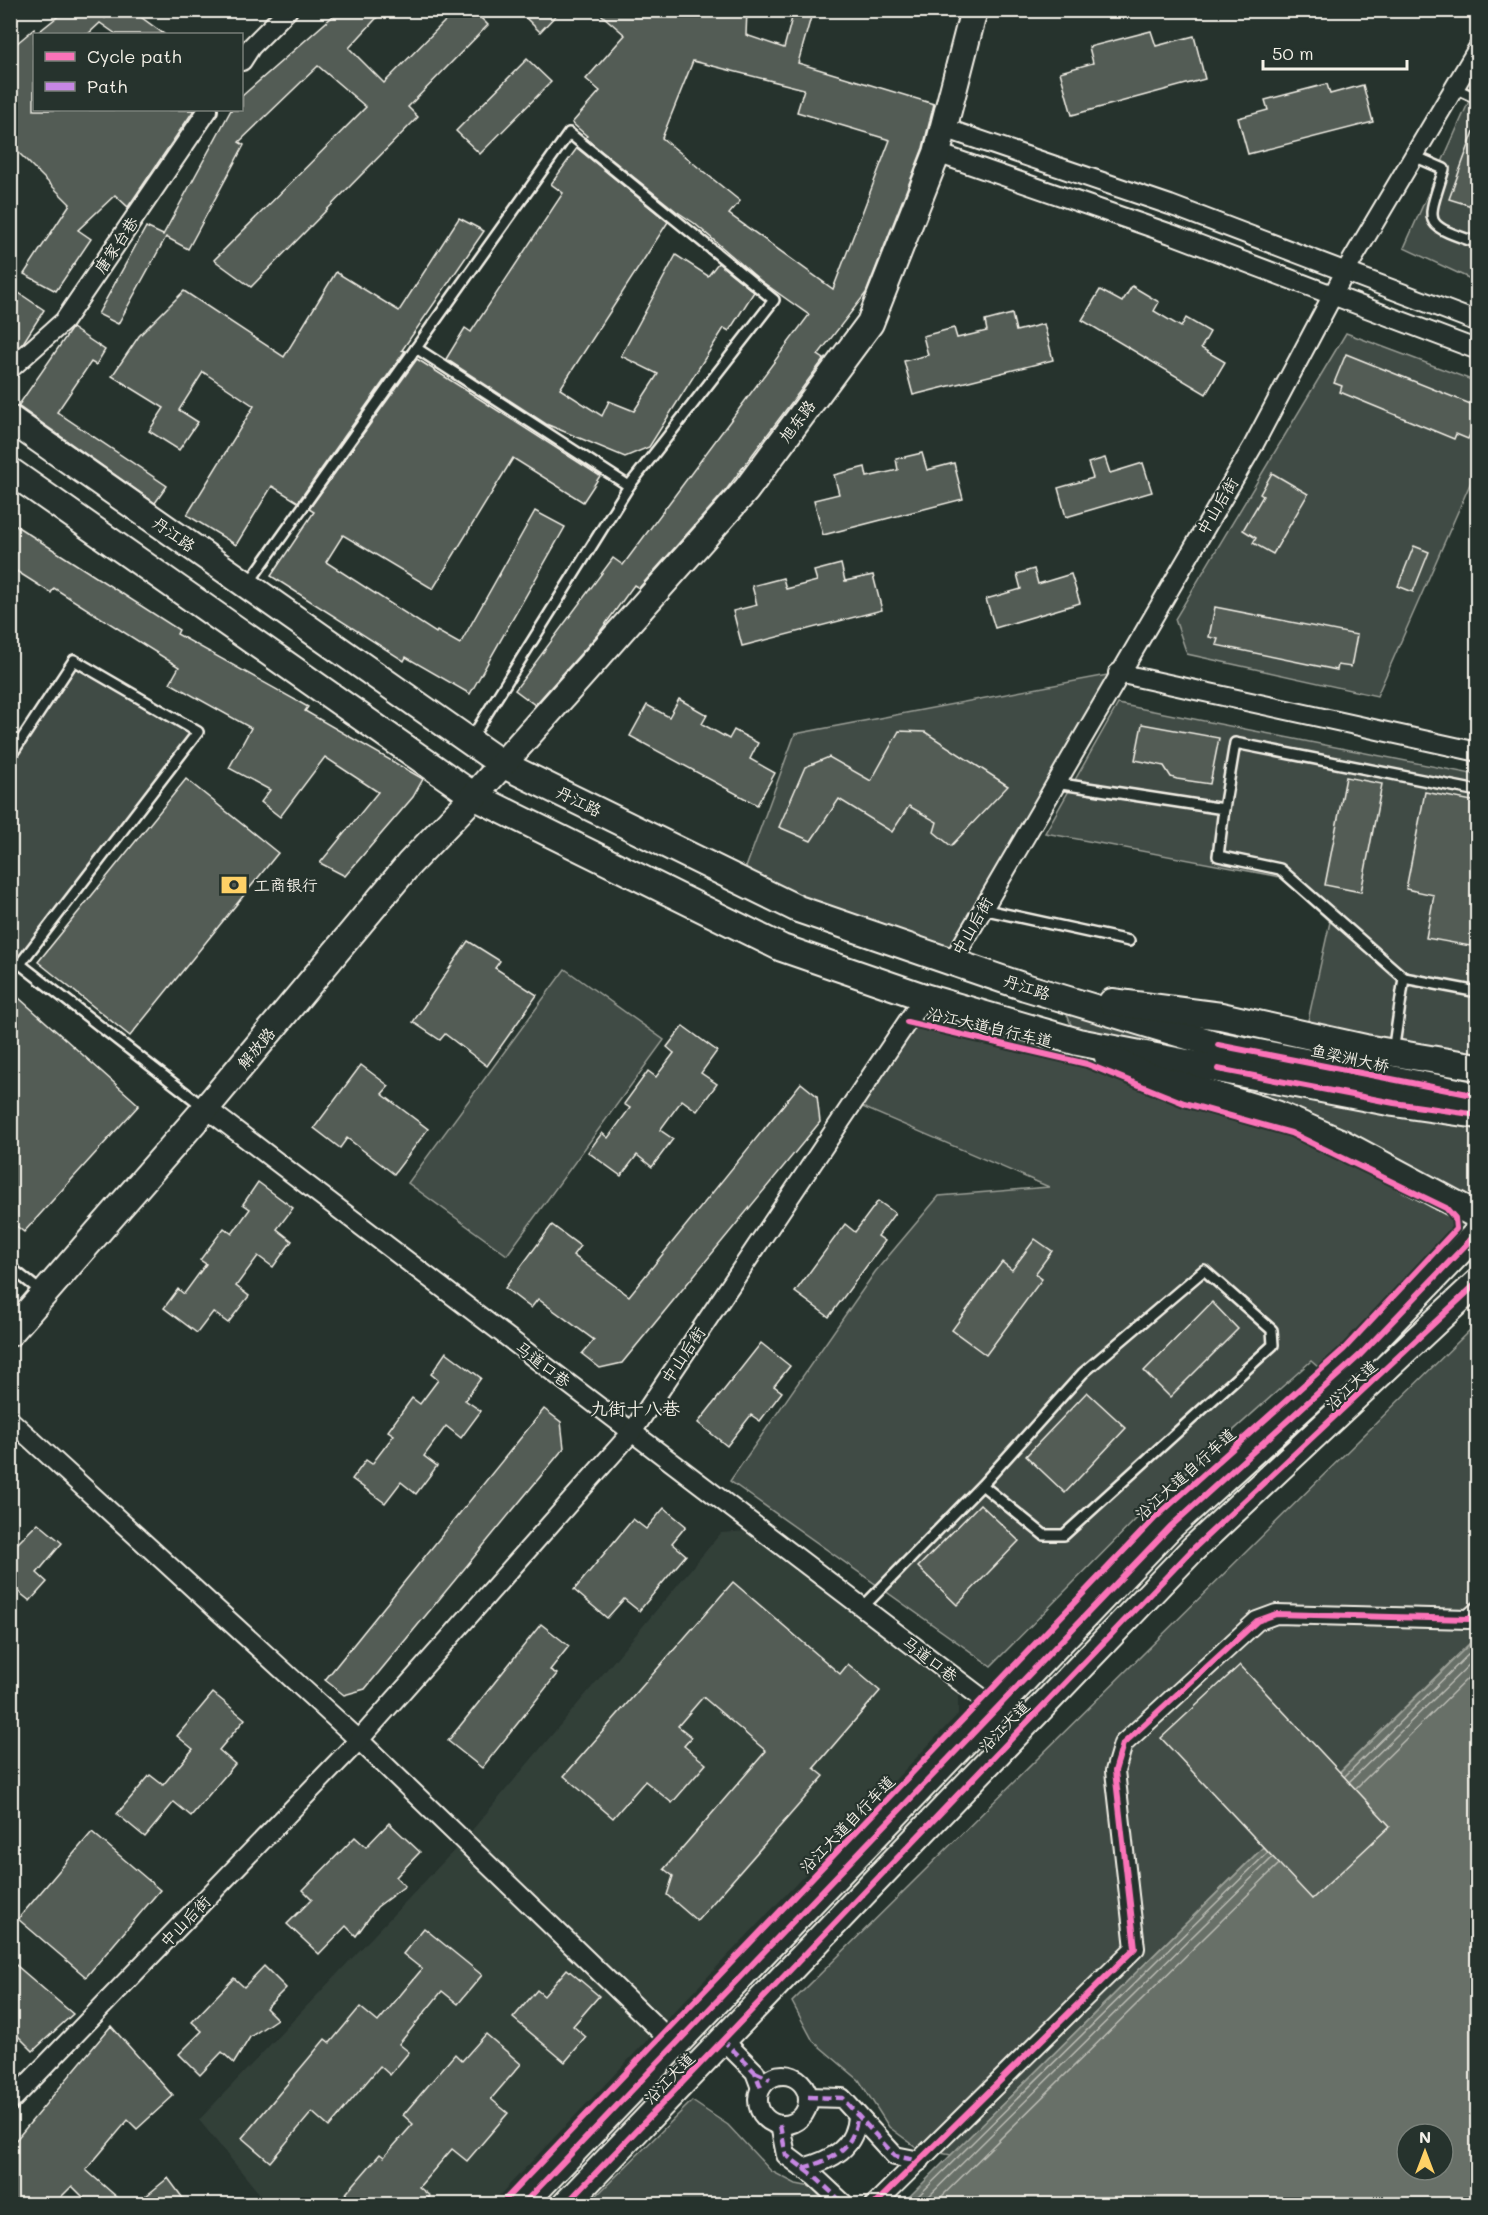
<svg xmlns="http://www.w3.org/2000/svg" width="1488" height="2215" font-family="Mali,'LXGW WenKai TC',sans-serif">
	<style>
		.built { fill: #333f39 }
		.green { fill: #414b45; stroke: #9a9e96; stroke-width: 1.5 }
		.water { fill: #676f68; stroke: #9fa39b; stroke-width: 1.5; fill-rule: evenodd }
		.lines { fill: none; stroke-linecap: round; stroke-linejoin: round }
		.shore { stroke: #bcbdb5; stroke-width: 1.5 }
		.building { fill: #525c55; stroke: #f4f1e8; stroke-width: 1.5; fill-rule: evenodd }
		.lane-casing { stroke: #f4f1e8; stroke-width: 14 }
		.street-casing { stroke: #f4f1e8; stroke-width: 22 }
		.secondary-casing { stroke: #f4f1e8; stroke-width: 30 }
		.lane { stroke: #26332d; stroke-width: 9 }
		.street { stroke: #26332d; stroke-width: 18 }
		.secondary { stroke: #26332d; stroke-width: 26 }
		.quiet { stroke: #c787e3; stroke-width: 4.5; stroke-dasharray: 9 4.5; stroke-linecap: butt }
		.cycleway-casing { stroke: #26332d; stroke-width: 10 }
		.cycleway { stroke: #fb73b8; stroke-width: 6 }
		.labels { text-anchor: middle; stroke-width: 4.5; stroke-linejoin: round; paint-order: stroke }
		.street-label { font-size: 16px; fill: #f4f1e8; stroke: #26332d }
		.poi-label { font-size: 16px; fill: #f4f1e8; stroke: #26332d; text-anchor: start }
		.neighbourhood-label { font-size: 18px; fill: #f4f1e8; stroke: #26332d }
	</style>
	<rect width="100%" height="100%" fill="#26332d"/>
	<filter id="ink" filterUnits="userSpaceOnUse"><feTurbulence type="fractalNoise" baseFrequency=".0167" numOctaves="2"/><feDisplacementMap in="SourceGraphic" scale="12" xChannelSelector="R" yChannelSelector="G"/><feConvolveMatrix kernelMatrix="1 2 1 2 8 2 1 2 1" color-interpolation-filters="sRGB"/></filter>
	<g filter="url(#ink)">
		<polygon class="built" points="747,1531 958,1695 958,1714 491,2204 268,2204 199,2120 463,1841 721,1533"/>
		<g class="green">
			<polygon points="1477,83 1477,282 1404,248"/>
			<polygon points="1346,333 1477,382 1477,468 1377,696 1187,654 1175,619"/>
			<polygon points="74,660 198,732 20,964 10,957 10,757"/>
			<polygon points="1118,673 952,962 741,881 795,734"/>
			<polygon points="1118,704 1477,775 1477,1232 1333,1380 1311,1361 1150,1505 991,1666 730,1481 875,1272 939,1196 1049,1187 853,1103 924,997 1078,1042 1060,997 1305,1034 1330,922 1280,877 1045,833"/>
			<polygon points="565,969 664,1040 507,1255 408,1183"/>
			<polygon points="1477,1323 1477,1636 951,2155 919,2149 889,2127 859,2080 813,2041 792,2002"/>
			<polygon points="692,2101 728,2125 771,2171 796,2184 811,2187 828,2204 588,2204"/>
		</g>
		<path class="water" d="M 1477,1637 L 1477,2204 L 902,2204 L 951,2155 ZM 1407,2134 L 1443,2134 L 1443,2170 L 1407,2170 Z"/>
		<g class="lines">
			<g class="shore">
				<polyline points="1345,1776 1478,1645"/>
				<polyline points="1350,1781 1478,1656"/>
				<polyline points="1356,1788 1478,1668"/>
				<polyline points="910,2204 1267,1853"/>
				<polyline points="921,2204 1272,1858"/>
				<polyline points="934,2204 1278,1865"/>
			</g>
		</g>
		<g class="building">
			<polygon points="66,10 95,10 105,18 115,10 131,10 164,34 116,34 100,23 88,34 36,34"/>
			<polygon points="340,10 384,10 349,48 384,83 456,10 473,10 488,25 408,107 418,117 251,287 214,260 366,107 318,66 239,142 244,145 188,249 166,237 118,324 98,314 146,227 163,235 231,110 242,110 242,96"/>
			<polygon points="518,10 561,10 540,32"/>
			<path d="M 596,10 L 747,10 L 746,35 L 784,48 L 794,10 L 813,10 L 798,63 L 934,104 L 923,148 L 866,293 L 818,355 L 824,359 L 726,490 L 639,588 L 634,585 L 599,633 L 535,705 L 515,690 L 613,558 L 623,565 L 809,315 L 761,281 L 694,223 L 676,211 L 585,138 L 587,136 L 572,123 L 600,91 L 586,79 L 625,35 ZM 693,61 L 804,89 L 797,112 L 890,140 L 833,289 L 729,214 L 740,201 L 662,138 Z"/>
			<polygon points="34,29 34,110 194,110 128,207 115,195 78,230 91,239 56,291 24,274 70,204 10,144 10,49"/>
			<polygon points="1151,31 1156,46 1194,36 1205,79 1072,115 1060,72 1093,63 1089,47"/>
			<polygon points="527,59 551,82 480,154 456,131"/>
			<polygon points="1327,84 1330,94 1363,85 1373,122 1248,154 1238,118 1268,110 1265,100"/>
			<polygon points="1476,126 1478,126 1478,208 1449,199"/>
			<polygon points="577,148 668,222 560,389 602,416 609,401 634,411 658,374 621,356 676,255 708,276 718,263 754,292 729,331 724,328 649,447 625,457 546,424 446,359 465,328 471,332 563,193 551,184"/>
			<polygon points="459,218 484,231 402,350 405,351 298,502 272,486 236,545 187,515 254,406 203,372 179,410 198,422 179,450 149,431 164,408 112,376 139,336 184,291 284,357 336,272 399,311"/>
			<polygon points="1132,286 1159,302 1154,311 1181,327 1186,318 1210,332 1201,348 1225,362 1206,394 1082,320 1100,290 1122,302"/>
			<polygon points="10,287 44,310 23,343 10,354"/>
			<polygon points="1012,314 1016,331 1044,324 1053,360 913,395 904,361 928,355 923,336 954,328 957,338 987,331 985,321"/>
			<polygon points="72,328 105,350 96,365 91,362 57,412 167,486 155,503 18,406"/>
			<polygon points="1346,354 1478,407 1478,415 1468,439 1456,434 1454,439 1340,392 1342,386 1334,383"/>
			<polygon points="417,359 600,476 583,502 513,458 433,589 343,535 326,562 436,633 437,631 460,644 535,511 565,527 470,694 406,657 404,661 271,576 314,512 309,509"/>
			<polygon points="922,453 927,470 954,463 963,499 823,535 814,500 839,494 834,475 865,467 867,477 898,470 896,459"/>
			<polygon points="1105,458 1110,473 1143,463 1152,492 1066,517 1058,488 1093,478 1088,463"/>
			<polygon points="1272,473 1308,494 1273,554 1253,543 1256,538 1243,530 1263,496 1260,494"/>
			<polygon points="10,522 179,630 177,634 308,707 305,711 423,779 413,797 345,876 320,863 378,792 325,757 280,817 261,802 270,790 229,768 251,728 170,683 179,667 54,588 51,593 10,567"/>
			<polygon points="1414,546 1429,552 1413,592 1398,586"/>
			<polygon points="841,564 845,581 873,575 882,610 742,646 733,611 757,605 752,586 783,578 786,589 817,581 814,571"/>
			<polygon points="1034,569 1038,584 1071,574 1080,603 995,628 986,599 1021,589 1017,574"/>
			<polygon points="1215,607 1357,635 1351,667 1338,665 1337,670 1216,645 1218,639 1209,637"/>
			<polygon points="679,699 707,715 702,724 729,739 734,730 758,743 750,759 775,773 757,805 630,736 647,705 669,717"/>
			<polygon points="1142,724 1219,738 1210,784 1177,779 1171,777 1164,766 1135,760"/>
			<polygon points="899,731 925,732 1008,786 951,846 934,832 937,822 909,806 892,832 839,799 811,841 779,827 805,767 829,757 871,781"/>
			<polygon points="1346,777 1382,784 1361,892 1325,885"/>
			<polygon points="186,779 278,853 130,1036 38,962"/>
			<polygon points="1425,792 1478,802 1478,910 1470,946 1426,938 1434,895 1406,889"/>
			<polygon points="468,941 500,961 495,968 537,995 487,1066 445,1034 440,1040 413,1022"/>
			<polygon points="10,990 139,1105 24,1232 10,1221"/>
			<polygon points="683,1026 717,1051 701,1073 717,1084 697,1111 682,1100 660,1130 673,1139 652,1167 637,1155 621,1176 588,1152 602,1133 608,1138 630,1108 624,1104 648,1071 656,1077 674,1053 667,1047"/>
			<polygon points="361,1065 389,1086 382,1094 428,1129 394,1174 347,1138 340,1148 314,1128"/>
			<polygon points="801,1083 817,1096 820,1122 622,1363 600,1368 582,1354 594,1340 538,1299 531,1308 505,1288 552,1225 580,1246 573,1255 629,1296"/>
			<polygon points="258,1182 293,1208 277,1229 292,1241 273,1267 258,1256 236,1286 249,1296 228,1323 213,1312 197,1333 164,1308 178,1289 184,1294 206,1264 200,1260 224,1228 232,1234 250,1209 243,1204"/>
			<polygon points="878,1201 895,1213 878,1236 885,1241 829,1317 795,1292 845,1224 855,1232"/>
			<polygon points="1035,1239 1052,1251 1035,1274 1042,1279 986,1355 952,1330 1002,1262 1012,1270"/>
			<polygon points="1212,1302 1238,1329 1170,1397 1144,1371"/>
			<polygon points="761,1343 790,1366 774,1386 782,1392 760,1421 751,1415 727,1446 698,1423"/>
			<polygon points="446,1352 481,1378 465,1400 481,1411 461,1438 446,1426 424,1456 437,1466 416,1494 401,1482 385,1503 352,1479 366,1460 372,1464 394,1435 388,1431 412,1398 420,1404 438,1380 431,1374"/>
			<polygon points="1087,1392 1126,1428 1065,1493 1026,1456"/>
			<polygon points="544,1409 561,1422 564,1448 365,1689 344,1695 325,1680"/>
			<polygon points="980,1504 1019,1541 957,1605 918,1567"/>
			<polygon points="664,1508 686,1526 672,1543 686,1555 639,1611 624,1599 607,1618 574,1590 633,1519 646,1529"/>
			<polygon points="38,1523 62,1543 37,1573 47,1582 30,1601 10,1585 10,1551"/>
			<polygon points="733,1582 840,1674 848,1664 880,1691 814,1768 824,1776 697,1921 667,1895 673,1876 664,1869 766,1751 703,1697 678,1726 692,1737 684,1746 706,1764 672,1803 645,1781 613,1818 564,1776"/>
			<polygon points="541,1624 569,1646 550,1670 557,1674 482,1768 448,1741"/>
			<polygon points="1240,1665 1390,1826 1312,1899 1161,1738"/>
			<polygon points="213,1693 245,1719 219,1750 235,1764 191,1816 174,1802 145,1837 117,1814 150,1775 163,1785 193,1749 177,1736"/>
			<polygon points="389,1823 420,1852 396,1877 405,1886 377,1907 356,1936 346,1926 319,1954 287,1924 312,1899 303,1890 355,1837 366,1847"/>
			<polygon points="92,1832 160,1890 86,1977 18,1919"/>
			<polygon points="424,1928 482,1975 458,2004 442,1991 399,2044 409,2052 390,2075 380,2066 329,2127 312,2112 270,2162 242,2138 325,2039 330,2043 360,2007 378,2022 422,1969 403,1954"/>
			<polygon points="10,1960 73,2014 33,2051 18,2036 10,2044"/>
			<polygon points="264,1966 286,1988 266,2008 277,2019 250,2037 234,2063 222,2052 200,2075 179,2054 202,2031 192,2022 234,1978 244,1987"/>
			<polygon points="567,1969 599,1996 573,2026 586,2037 565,2062 513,2018 537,1990 544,1996"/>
			<polygon points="111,2026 173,2096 137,2129 128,2120 86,2170 126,2205 91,2205 72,2186 53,2205 10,2205 10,2147"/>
			<polygon points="486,2034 521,2064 491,2099 508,2113 467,2161 452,2149 419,2187 430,2196 423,2205 336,2205 380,2154 384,2157 413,2124 403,2115 455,2054 462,2061"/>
			<polygon points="168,2178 188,2205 135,2205"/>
		</g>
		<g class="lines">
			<g class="lane-casing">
				<g id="lane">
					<polyline points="1454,88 1478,99"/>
					<path d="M 1414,156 L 1444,169 C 1427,224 1420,224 1478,243"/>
					<polyline points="416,348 629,486"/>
					<polyline points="248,584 569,133 774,300 629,486 471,739"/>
					<polyline points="10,757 74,660 198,732 20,964 205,1108"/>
					<polyline points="1055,783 1224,809 1218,856 1280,869 1404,978 1393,1052"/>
					<polyline points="1224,809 1235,743 1478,791"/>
					<polyline points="982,909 1129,941"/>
					<polyline points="1404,978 1478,992"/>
					<polyline points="10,1267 43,1293"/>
					<polyline points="863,1607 982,1485 1083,1373 1204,1270 1272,1330 1273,1345 1064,1535 1044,1535 982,1485"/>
				</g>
			</g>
			<g class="street-casing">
				<g id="street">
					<polyline points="242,61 251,47 288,10"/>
					<polyline points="944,128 1170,205 1478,322"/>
					<polyline points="937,153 1171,234 1478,350"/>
					<polyline points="10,369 64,321 208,110"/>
					<polyline points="1118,673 1478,752"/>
					<polyline points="952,962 1253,446 1345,272 1478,48"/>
					<polyline points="206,1108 995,1708"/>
					<polyline points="10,1420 359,1740 676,2046"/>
					<polyline points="722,2039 755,2072 761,2088"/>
					<circle cx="783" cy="2100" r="25"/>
					<polyline points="808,2097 842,2098 895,2156 920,2161"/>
					<polyline points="10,2102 359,1740 632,1432 924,997"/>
					<polyline points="780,2125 786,2155 814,2176 844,2204"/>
					<path d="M 803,2168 C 832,2160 856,2148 857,2115"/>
					<polyline points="875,2204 1135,1948 1115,1771 1123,1744 1257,1621 1276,1614 1469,1619 1478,1611"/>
				</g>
			</g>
			<g class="secondary-casing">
				<g id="secondary">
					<polyline points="10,419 502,764 798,909 1025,987 1218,1045 1478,1096"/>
					<polyline points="10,471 474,796 782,948 924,997 1078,1042 1394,1103 1478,1115"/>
					<polyline points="1112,1002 1221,1016 1365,1048 1478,1067"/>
					<polyline points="1108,1057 1141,1073 1276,1114 1342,1143 1478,1216"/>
					<polyline points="10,1333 206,1108 409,864 474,796 746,490 870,323 937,153 974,10"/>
					<polyline points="523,2204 1170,1527 1360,1355 1478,1232"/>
					<polyline points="566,2204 1193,1549 1478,1282"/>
				</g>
			</g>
			<use href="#lane" class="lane"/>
			<use href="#street" class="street"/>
			<use href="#secondary" class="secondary"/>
			<g class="quiet">
				<polyline points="722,2039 755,2072 761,2088"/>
				<polyline points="755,2072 770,2079"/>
				<polyline points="808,2097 842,2098 895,2156 920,2161"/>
				<polyline points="780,2125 786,2155 814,2176 844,2204"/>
				<path d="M 803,2168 C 832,2160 856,2148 857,2115"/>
			</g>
			<g class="cycleway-casing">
				<g id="cycleway">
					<polyline points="1218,1045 1478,1096"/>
					<polyline points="1218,1069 1394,1103 1478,1115"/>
					<polyline points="501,2204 1155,1518 1344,1349 1456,1229 1455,1218 1446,1208 1291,1133 1184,1103 1087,1064 907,1022"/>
					<polyline points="523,2204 1170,1527 1360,1355 1478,1232"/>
					<polyline points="566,2204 1193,1549 1478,1282"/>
					<polyline points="875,2204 1135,1948 1115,1771 1123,1744 1257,1621 1276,1614 1469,1619 1478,1611"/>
				</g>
			</g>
			<use href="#cycleway" class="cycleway"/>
		</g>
	</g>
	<defs>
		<g id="bank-bare" transform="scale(2.07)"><path d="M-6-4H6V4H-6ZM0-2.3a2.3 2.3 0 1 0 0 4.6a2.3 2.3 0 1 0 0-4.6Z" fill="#ffd166" stroke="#26332d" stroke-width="2.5" paint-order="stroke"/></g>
	</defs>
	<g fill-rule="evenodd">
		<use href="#bank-bare" x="234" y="885"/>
	</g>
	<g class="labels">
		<g class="street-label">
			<text transform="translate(116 245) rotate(-56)" y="6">唐家台巷</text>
			<text transform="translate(797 421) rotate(-53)" y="6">旭东路</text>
			<text transform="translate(1217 506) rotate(-59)" y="6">中山后街</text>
			<text transform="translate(174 534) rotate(35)" y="6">丹江路</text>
			<text transform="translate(579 801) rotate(26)" y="6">丹江路</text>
			<text transform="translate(972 926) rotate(-60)" y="6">中山后街</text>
			<text transform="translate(1027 987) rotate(18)" y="6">丹江路</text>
			<text transform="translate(990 1027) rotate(13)" y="6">沿江大道自行车道</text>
			<text transform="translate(256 1048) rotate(-50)" y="6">解放路</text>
			<text transform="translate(1350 1058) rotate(12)" y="6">鱼梁洲大桥</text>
			<text transform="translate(683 1355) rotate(-56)" y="6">中山后街</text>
			<text transform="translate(543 1364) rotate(37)" y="6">马道口巷</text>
			<text transform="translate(1351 1385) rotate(-43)" y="6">沿江大道</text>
			<text transform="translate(1185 1474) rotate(-42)" y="6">沿江大道自行车道</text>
			<text transform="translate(930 1659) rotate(37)" y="6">马道口巷</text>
			<text transform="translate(1004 1726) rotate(-46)" y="6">沿江大道</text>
			<text transform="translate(847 1824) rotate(-46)" y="6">沿江大道自行车道</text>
			<text transform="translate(185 1921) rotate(-46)" y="6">中山后街</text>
			<text transform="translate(669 2078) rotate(-46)" y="6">沿江大道</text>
		</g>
		<g class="poi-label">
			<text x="254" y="891">工商银行</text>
		</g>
		<g class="neighbourhood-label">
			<text x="635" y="1415">九街十八巷</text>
		</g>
	</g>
	<rect width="1488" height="2215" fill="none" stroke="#26332d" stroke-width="36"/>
	<rect x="18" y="18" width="1452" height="2179" fill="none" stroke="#f4f1e8" stroke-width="2" filter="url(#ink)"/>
	<rect x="33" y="33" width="210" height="78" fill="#26332d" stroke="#787f78" stroke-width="1.5"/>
	<rect x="45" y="52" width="30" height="9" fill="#fb73b8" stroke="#787f78" stroke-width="1.5"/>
	<text x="87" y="63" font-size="18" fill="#f4f1e8">Cycle path</text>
	<rect x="45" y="82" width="30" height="9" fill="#c787e3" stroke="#787f78" stroke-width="1.5"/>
	<text x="87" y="93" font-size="18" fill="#f4f1e8">Path</text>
	<g transform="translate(1425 2152)"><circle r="28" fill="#26332d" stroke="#787f78" stroke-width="1.5"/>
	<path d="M0-4.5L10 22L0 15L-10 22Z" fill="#ffd166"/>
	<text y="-9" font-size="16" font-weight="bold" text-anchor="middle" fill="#f4f1e8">N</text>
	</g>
	<path d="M1263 60v9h144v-9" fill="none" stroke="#f4f1e8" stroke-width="3"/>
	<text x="1272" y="60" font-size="18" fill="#f4f1e8" stroke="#26332d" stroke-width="4.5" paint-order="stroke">50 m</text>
</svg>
